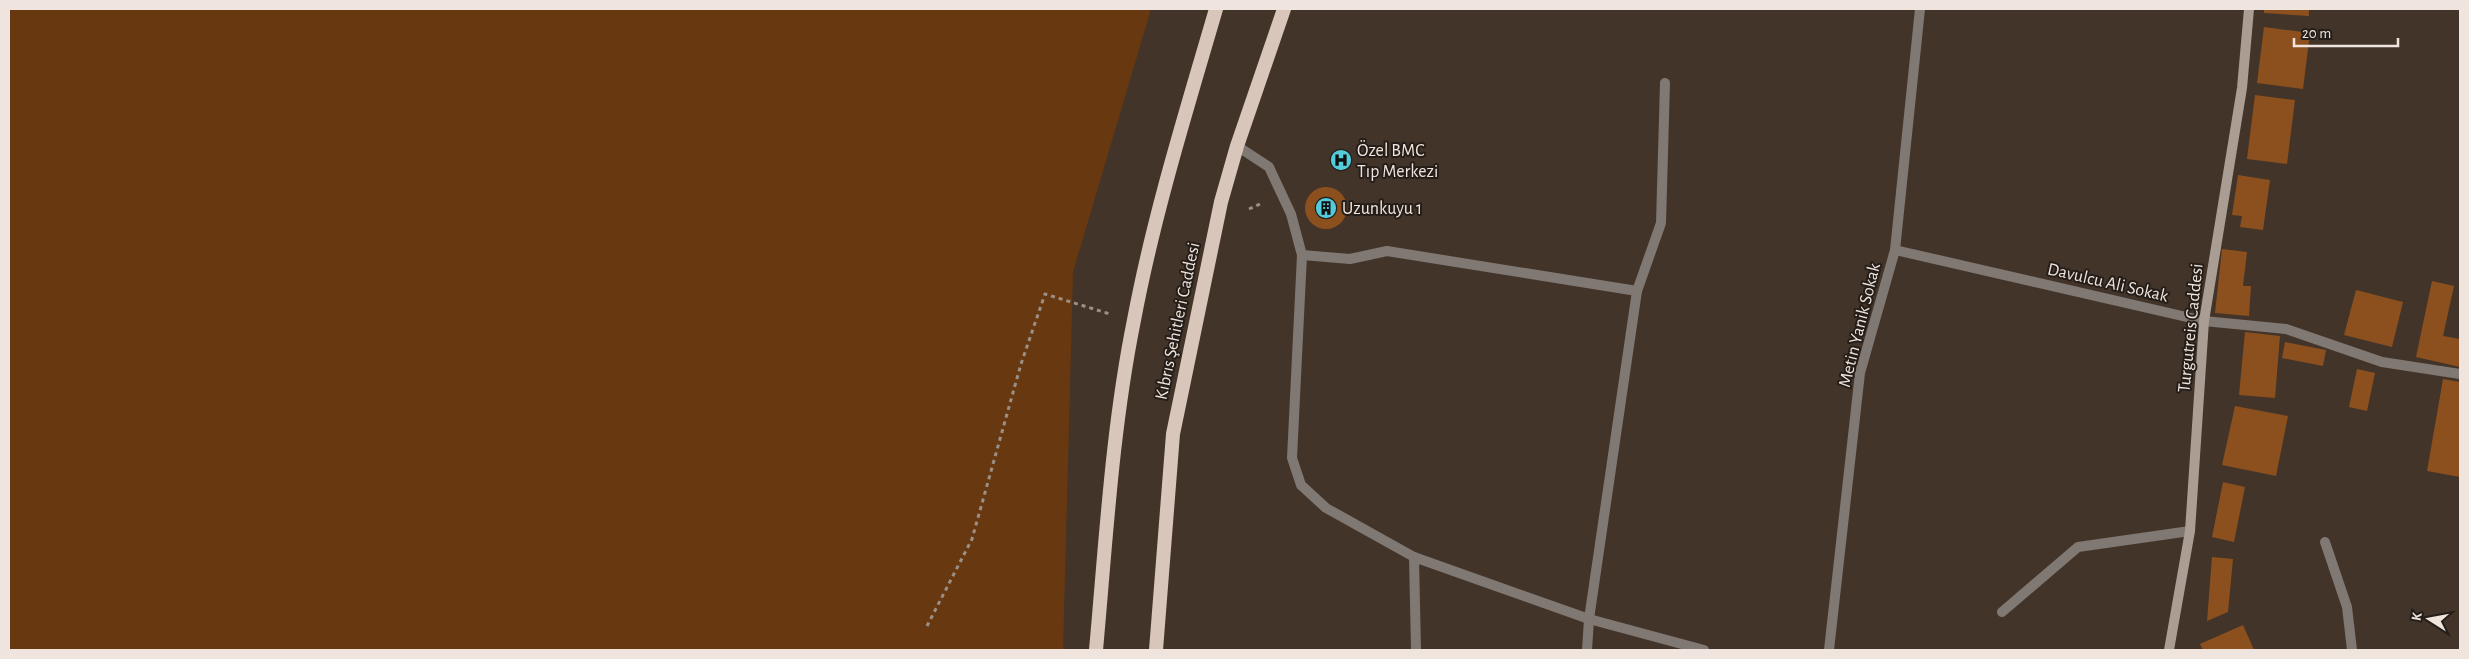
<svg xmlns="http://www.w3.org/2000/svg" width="2469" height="659" font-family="'Alegreya Sans',sans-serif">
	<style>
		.green { fill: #683910 }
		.building { fill: #8b501e }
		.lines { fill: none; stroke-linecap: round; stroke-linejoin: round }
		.path { stroke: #9b8f86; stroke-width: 3; stroke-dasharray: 4 4; stroke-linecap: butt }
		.minor { stroke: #807873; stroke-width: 10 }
		.secondary { stroke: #a99d94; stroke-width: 10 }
		.trunk { stroke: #d8c6ba; stroke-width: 14 }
		.labels { text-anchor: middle; stroke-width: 4; stroke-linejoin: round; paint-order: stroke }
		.poi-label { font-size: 18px; fill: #efe5de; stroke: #241d18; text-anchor: start }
		.street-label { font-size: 18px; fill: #efe5de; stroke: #241d18 }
	</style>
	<rect width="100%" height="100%" fill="#433429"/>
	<polygon class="green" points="9,9 1151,9 1073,272 1063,650 9,650"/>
	<g class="building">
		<polygon points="2264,9 2309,9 2309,16 2264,13"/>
		<polygon points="2264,27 2310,33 2303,89 2257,83"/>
		<polygon points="2255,95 2295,100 2287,164 2247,159"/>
		<polygon points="2238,175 2270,180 2263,230 2240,227 2242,216 2232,215"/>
		<circle cx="1326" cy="208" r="21"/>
		<polygon points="2222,249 2247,252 2243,286 2251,286 2249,316 2215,313"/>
		<polygon points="2432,281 2454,286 2443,336 2460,339 2460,367 2416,357"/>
		<polygon points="2356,290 2403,302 2392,347 2344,335"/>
		<polygon points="2245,332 2280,336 2275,398 2239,395"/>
		<polygon points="2285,342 2326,350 2323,366 2282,358"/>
		<polygon points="2357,369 2375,373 2367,411 2349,407"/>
		<polygon points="2443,379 2460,382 2460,477 2427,471"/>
		<polygon points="2235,406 2288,416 2276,476 2222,465"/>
		<polygon points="2223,482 2245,487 2234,542 2212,537"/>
		<polygon points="2212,557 2233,559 2228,612 2207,621"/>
		<polygon points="2243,625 2254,650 2203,650 2200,644"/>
	</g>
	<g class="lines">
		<g class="path">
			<polyline points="1249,209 1260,204"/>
			<polyline points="927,626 972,539 1021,364 1045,294 1110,314"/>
		</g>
		<g class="minor">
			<polyline points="1237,146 1269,167 1291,214 1302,255 1292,458 1301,485 1326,508 1414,557 1589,619 1704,650"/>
			<polyline points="1895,250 2204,321 2286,329 2382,362 2460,374"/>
			<polyline points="1302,255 1350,259 1387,251 1637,291 1661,223 1665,83"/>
			<polyline points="2325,542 2347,607 2352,650"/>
			<polyline points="1414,557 1416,650"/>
			<polyline points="2002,612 2078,547 2190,531"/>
			<polyline points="1587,650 1589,619 1637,291"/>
			<polyline points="1829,650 1860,373 1895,250 1920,9"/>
		</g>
		<polyline class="secondary" points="2169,650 2190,531 2204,321 2242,88 2249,9"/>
		<g class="trunk">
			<path d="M 1096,650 C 1106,540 1112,429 1134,320 C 1154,214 1186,112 1216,9"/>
			<polyline points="1156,650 1173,434 1221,202 1237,146 1284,9"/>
		</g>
	</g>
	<defs>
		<g id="hospital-disc" transform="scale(1.125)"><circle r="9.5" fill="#53cbda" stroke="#241d18"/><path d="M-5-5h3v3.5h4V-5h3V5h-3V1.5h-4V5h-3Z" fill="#111"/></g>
		<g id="building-disc" transform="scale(1.125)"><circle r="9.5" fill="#53cbda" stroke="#241d18"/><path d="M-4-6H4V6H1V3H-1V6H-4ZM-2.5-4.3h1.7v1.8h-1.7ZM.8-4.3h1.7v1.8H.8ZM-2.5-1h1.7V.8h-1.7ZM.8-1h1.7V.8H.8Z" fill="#111"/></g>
	</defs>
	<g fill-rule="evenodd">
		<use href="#hospital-disc" x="1341" y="160"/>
		<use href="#building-disc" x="1326" y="208"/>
	</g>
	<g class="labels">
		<g class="poi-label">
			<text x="1357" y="156">Özel BMC<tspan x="1357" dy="21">Tıp Merkezi</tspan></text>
			<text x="1342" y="214">Uzunkuyu 1</text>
		</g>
		<g class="street-label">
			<text transform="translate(2108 282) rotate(13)" y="6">Davulcu Ali Sokak</text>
			<text transform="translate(1177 321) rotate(-78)" y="6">Kıbrıs Şehitleri Caddesi</text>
			<text transform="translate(1859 325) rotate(-76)" y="6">Metin Yanik Sokak</text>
			<text transform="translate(2190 328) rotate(-84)" y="6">Turgutreis Caddesi</text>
		</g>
	</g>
	<rect width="2469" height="659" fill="none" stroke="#efe5de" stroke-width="20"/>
	<g transform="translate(2429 619) rotate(281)" stroke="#241d18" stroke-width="4" paint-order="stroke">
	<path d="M0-4L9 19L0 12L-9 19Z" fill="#efe5de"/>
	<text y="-8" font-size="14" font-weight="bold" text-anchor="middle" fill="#efe5de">K</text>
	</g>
	<path d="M2294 38v8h104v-8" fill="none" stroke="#efe5de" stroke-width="2.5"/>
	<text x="2302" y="38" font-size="15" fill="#efe5de" stroke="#241d18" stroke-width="4" paint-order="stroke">20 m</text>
</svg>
